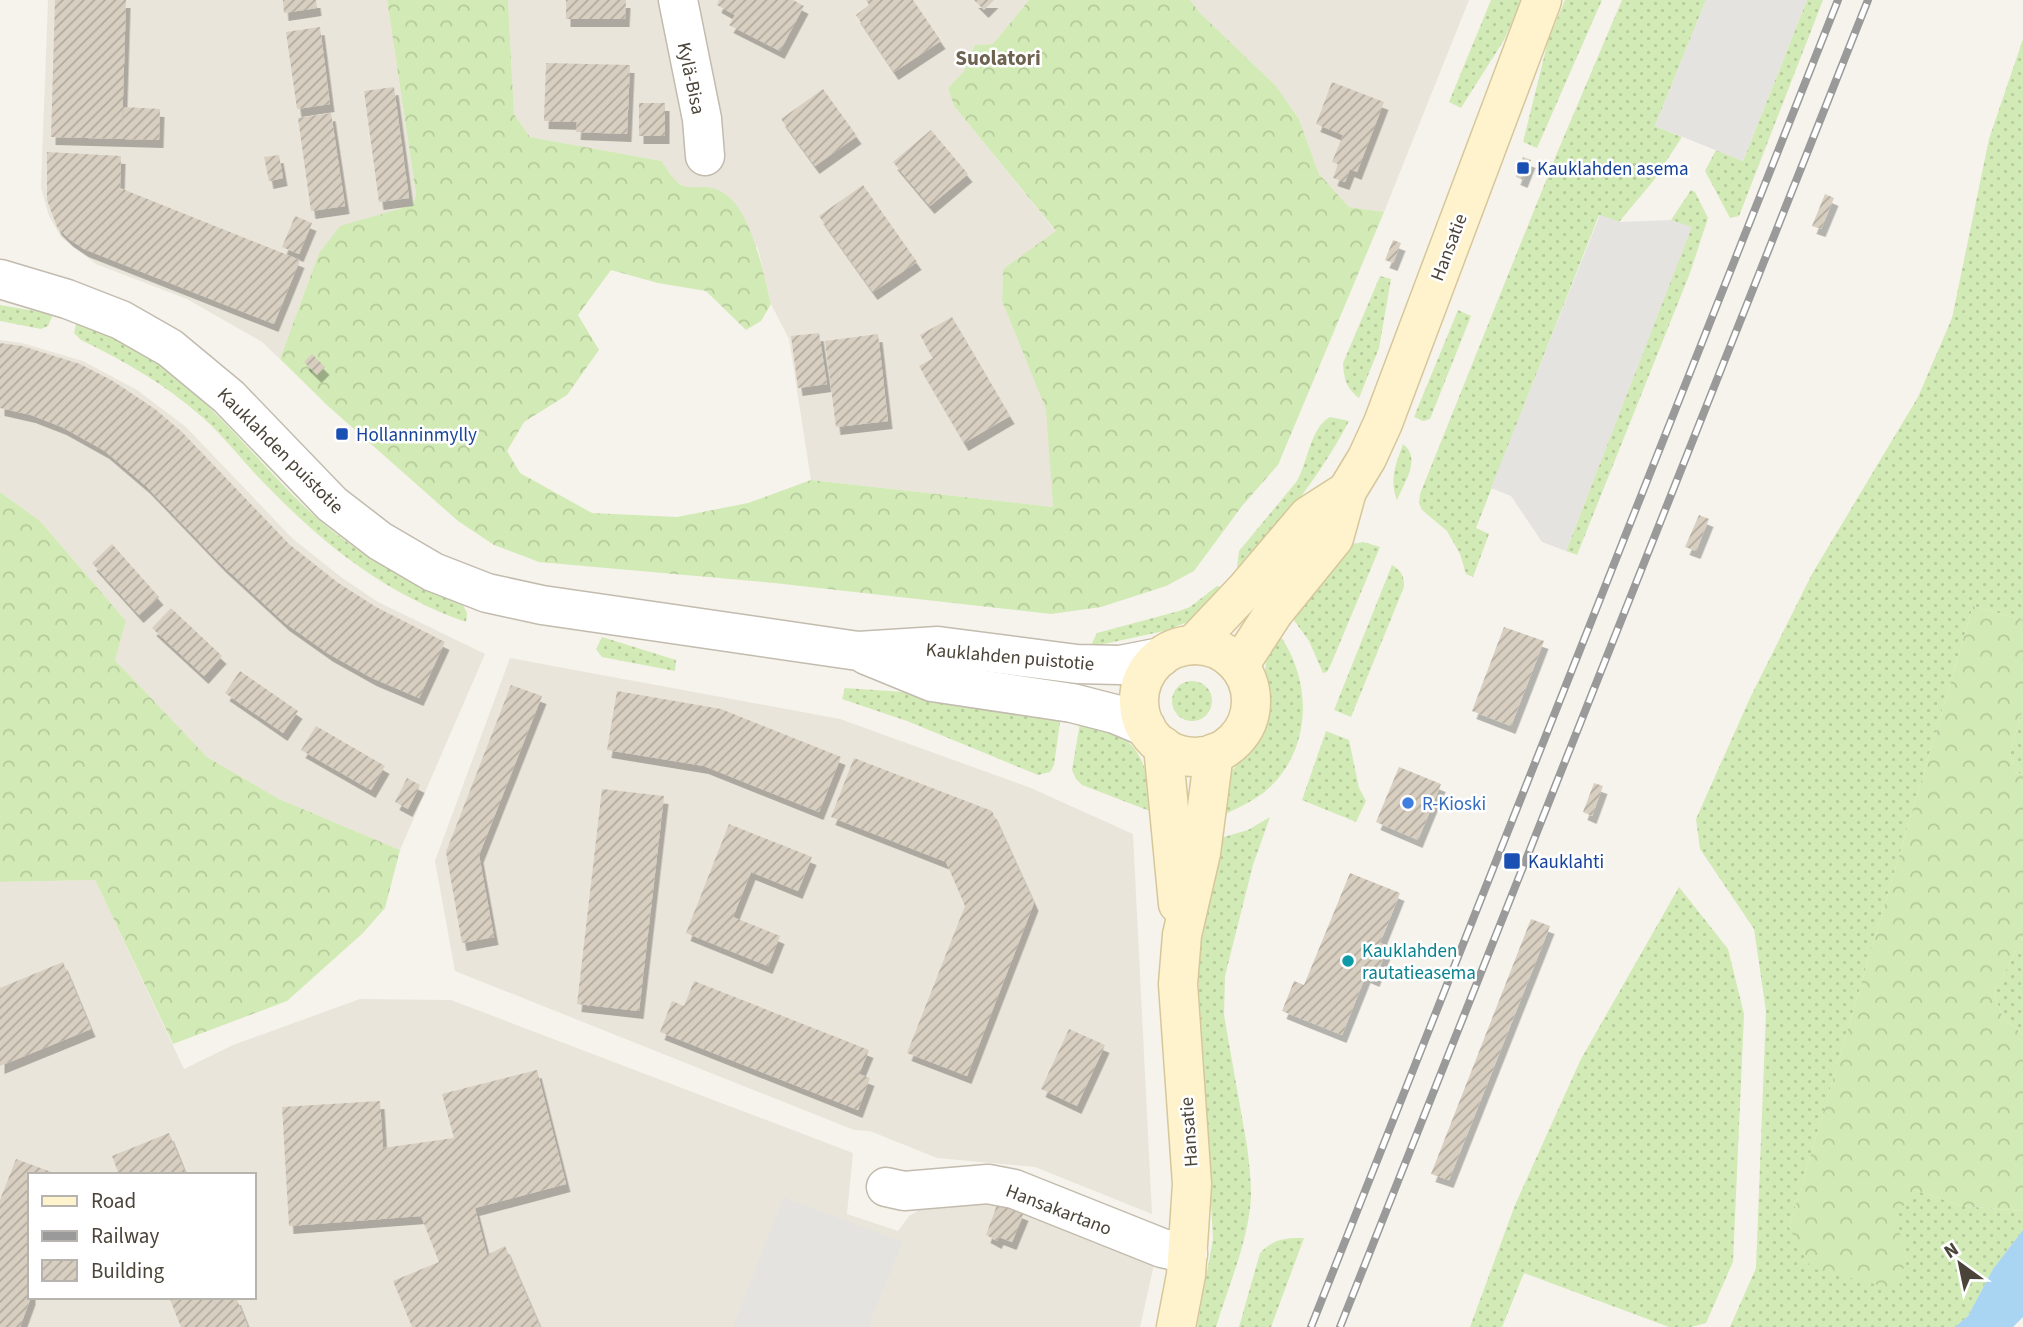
<svg xmlns="http://www.w3.org/2000/svg" width="2023" height="1327" font-family="'Source Sans 3',sans-serif">
	<style>
		.residential { fill: #eae5da; fill-rule: evenodd }
		.grass { fill: url(#grass-dots) }
		.forest { fill: url(#forest-crowns) }
		.parking { fill: #e5e3e0 }
		.water { fill: #a9d4f2 }
		.building { fill: url(#building-hatch); filter: url(#shadow) }
		.lines { fill: none; stroke-linecap: round; stroke-linejoin: round }
		.minor-casing { stroke: #c2bbae; stroke-width: 41 }
		.tertiary-casing { stroke: #c2bbae; stroke-width: 41 }
		.secondary-casing { stroke: #d6c79b; stroke-width: 41 }
		.minor { stroke: #fff; stroke-width: 38 }
		.tertiary { stroke: #fff; stroke-width: 38 }
		.secondary { stroke: #fff3cd; stroke-width: 38 }
		.rail-casing { stroke: #9a9a9a; stroke-width: 8 }
		.rail { stroke: #fff; stroke-width: 5; stroke-dasharray: 16; stroke-linecap: butt }
		.transit-dot { fill: #1a4fb4; stroke: #fff; stroke-width: 2.5 }
		.shop-dot { fill: #3f7fe0; stroke: #fff; stroke-width: 2.5 }
		.culture-dot { fill: #0f9aa8; stroke: #fff; stroke-width: 2.5 }
		.labels { text-anchor: middle; stroke-width: 5; stroke-linejoin: round; paint-order: stroke }
		.street-label { font-size: 19px; fill: #4b4439; stroke: #fff }
		.transit-label { font-size: 19px; fill: #164399; stroke: #fff; text-anchor: start }
		.shop-label { font-size: 19px; fill: #366cbe; stroke: #fff; text-anchor: start }
		.culture-label { font-size: 19px; fill: #0d838f; stroke: #fff; text-anchor: start }
		.neighbourhood-label { font-size: 21px; font-weight: bold; fill: #6e6250; stroke: #fff }
	</style>
	<defs>
		<pattern id="grass-dots" width="8" height="8" patternUnits="userSpaceOnUse" patternTransform="scale(1.75)"><rect width="8" height="8" fill="#d2eab5"/><path d="M2 2h.1M6 6h.1" fill="none" stroke="#b6ca9c" stroke-width="1.8" stroke-linecap="round"/></pattern>
		<pattern id="forest-crowns" width="20" height="18" patternUnits="userSpaceOnUse" patternTransform="scale(1.75)"><rect width="20" height="18" fill="#d2eab5"/><path d="M2 6a3 3 0 1 1 6 0M12 15a3 3 0 1 1 6 0" fill="none" stroke="#b6ca9c"/></pattern>
		<pattern id="building-hatch" width="6" height="6" patternUnits="userSpaceOnUse" patternTransform="scale(1.75)"><rect width="6" height="6" fill="#d8cfc1"/><path d="M-1 1l2-2M0 6l6-6M5 7l2-2" fill="none" stroke="#b1aa9e"/></pattern>
		<filter id="shadow"><feDropShadow dx="4.5" dy="8" stdDeviation="0" flood-color="#0004"/></filter>
	</defs>
	<rect width="100%" height="100%" fill="#f6f3ec"/>
	<g class="residential">
		<polygon points="48,0 387,0 416,194 413,205 340,227 319,253 280,359 262,342 187,299 96,264 61,237 49,216 41,188"/>
		<polygon points="508,0 1029,0 993,44 975,45 964,71 948,88 954,106 1056,232 1003,269 1002,301 1047,409 1053,507 811,480 789,339 771,304 758,248 712,188 689,189 672,179 662,161 530,137 514,114"/>
		<polygon points="1190,0 1469,0 1384,212 1349,207 1319,174 1299,119 1276,86 1200,13"/>
		<polygon points="0,340 22,343 83,361 137,390 186,427 293,539 341,577 378,602 485,654 400,850 279,799 207,757 115,660 126,621 40,521 0,492"/>
		<polygon points="510,658 840,719 1031,788 1133,834 1152,1214 1035,1167 937,1158 870,1131 854,1130 455,971 435,861"/>
		<path d="M 95,880 L 184,1069 L 233,1045 L 360,999 L 451,1000 L 853,1153 L 847,1214 L 898,1231 L 909,1216 L 930,1204 L 1005,1197 L 1155,1260 L 1140,1327 L 0,1327 L 0,882 ZM 30,1175 L 254,1175 L 254,1297 L 30,1297 Z"/>
	</g>
	<g class="grass">
		<polygon points="1491,0 1522,0 1504,40 1461,108 1449,102"/>
		<polygon points="1565,0 1602,0 1537,148 1523,142 1548,41"/>
		<polygon points="1622,0 1706,0 1655,126 1682,137 1654,180 1619,222 1599,215 1476,528 1489,534 1473,577 1466,574 1460,554 1447,531 1422,510 1419,503 1420,494 1557,153"/>
		<polygon points="1807,0 1823,0 1739,216 1730,218 1705,171 1716,150 1743,161"/>
		<polygon points="2023,39 2023,620 1973,606 1789,1228 1906,1258 1895,1217 1914,1190 1963,1206 2023,1211 2023,1230 1993,1269 1968,1316 1955,1327 1730,1327 1756,1268 1766,1011 1754,929 1700,849 1696,819 1750,698 1812,574 1918,397 1952,318 1989,139"/>
		<polygon points="1691,190 1695,192 1708,218 1690,273 1577,555 1566,551 1691,228 1671,220"/>
		<path d="M 1380,276 L 1391,279 L 1379,348 L 1359,398 C 1346,388 1344,379 1343,363 Z"/>
		<polygon points="0,305 53,314 48,326 41,329 0,321"/>
		<polygon points="1458,310 1471,316 1430,419 1423,421 1414,417"/>
		<path d="M 76,324 C 178,352 235,440 307,509 C 352,551 404,581 462,603 L 467,613 L 466,622 C 384,593 324,545 265,484 C 243,462 225,437 202,417 C 166,385 125,361 81,340 L 74,333 Z"/>
		<path d="M 1330,417 L 1349,421 C 1320,477 1280,524 1241,572 L 1237,567 L 1239,551 L 1297,481 C 1308,462 1310,428 1330,417 Z"/>
		<path d="M 1403,444 C 1422,458 1404,483 1397,500 C 1389,479 1396,464 1403,444 Z"/>
		<polygon points="1363,542 1380,547 1331,664 1327,672 1323,673 1309,641 1288,612 1349,545"/>
		<path d="M 1392,565 C 1402,571 1404,576 1404,587 L 1351,717 L 1334,710 Z"/>
		<polygon points="1217,586 1226,588 1196,619 1164,631 1090,647 1097,633 1179,611 1190,607"/>
		<path d="M 1276,630 C 1312,676 1314,746 1269,788 C 1255,801 1235,809 1218,818 L 1230,773 L 1255,743 L 1266,717 L 1268,702 L 1265,670 L 1268,651 Z"/>
		<polygon points="602,637 676,660 675,671 602,657 596,649"/>
		<circle cx="1192" cy="701" r="20"/>
		<polygon points="845,688 903,692 1061,715 1054,765 1050,772 1038,775 907,721 842,699"/>
		<polygon points="2023,709 2023,774 2015,772 2010,753"/>
		<path d="M 1081,717 C 1094,724 1109,729 1122,737 C 1146,752 1150,788 1155,813 L 1082,785 L 1076,779 L 1072,770 Z"/>
		<polygon points="1326,731 1349,740 1359,788 1366,801 1356,822 1302,800"/>
		<path d="M 1270,817 L 1253,865 L 1225,976 L 1224,1015 L 1247,1146 C 1249,1163 1251,1179 1251,1195 C 1250,1237 1228,1287 1216,1327 L 1197,1327 L 1213,1239 L 1197,957 L 1217,839 L 1248,830 Z"/>
		<polygon points="1679,887 1728,949 1744,1014 1733,1262 1706,1323 1691,1327 1669,1327 1524,1273 1502,1327 1470,1327 1515,1205 1581,1059"/>
		<polygon points="2023,937 2023,1035 2002,1016 1994,993"/>
		<path d="M 1294,1238 L 1304,1238 L 1271,1327 L 1239,1327 L 1260,1253 C 1271,1242 1279,1239 1294,1238 Z"/>
	</g>
	<g class="forest">
		<path d="M 387,0 L 508,0 L 514,114 L 530,137 L 662,161 C 686,206 697,175 725,194 C 751,211 764,274 771,304 L 761,321 L 746,330 L 706,291 L 658,283 L 611,270 L 578,315 L 599,350 L 567,395 L 524,422 L 507,451 L 520,473 L 592,513 L 677,517 L 748,503 L 811,480 L 1053,507 L 1046,409 L 1002,301 L 1003,269 L 1056,231 L 954,106 L 948,88 L 964,71 L 975,45 L 993,44 L 1029,0 L 1190,0 L 1200,13 L 1276,86 L 1299,119 L 1319,174 L 1349,207 L 1384,212 L 1278,465 L 1242,506 L 1194,571 L 1166,586 L 1101,607 L 1051,614 L 774,583 L 539,562 L 494,545 L 458,521 L 328,406 L 280,359 L 319,253 L 340,226 L 413,205 L 416,194 Z"/>
		<polygon points="0,492 40,521 126,621 115,660 207,757 279,799 400,850 385,908 363,933 287,1001 173,1044 95,880 0,882"/>
		<polygon points="1973,606 2023,620 2023,709 2010,753 2015,772 2023,774 2023,937 1994,993 2002,1016 2023,1035 2023,1211 1963,1206 1914,1190 1896,1217 1906,1258 1898,1290 1811,1268 1789,1228"/>
	</g>
	<g class="parking">
		<polygon points="1706,0 1807,0 1743,161 1655,126"/>
		<polygon points="1600,215 1620,222 1671,220 1692,227 1566,551 1542,542 1511,496 1491,488"/>
		<polygon points="783,1197 903,1242 868,1327 733,1327"/>
	</g>
	<polygon class="water" points="2023,1230 2023,1317 2013,1327 1955,1327 1968,1316 1993,1269"/>
	<g class="building">
		<polygon points="55,0 126,0 122,130 124,107 160,109 159,140 51,137"/>
		<polygon points="283,0 316,0 317,8 284,13"/>
		<polygon points="566,0 626,0 625,19 566,19"/>
		<polygon points="719,0 793,0 804,6 780,51 729,25 735,15 717,5"/>
		<polygon points="866,0 913,0 941,41 894,72 856,15 869,5"/>
		<polygon points="974,0 994,0 984,10"/>
		<polygon points="320,27 330,104 297,109 286,32"/>
		<polygon points="546,63 630,65 627,134 576,132 577,122 544,121"/>
		<polygon points="1332,82 1384,102 1357,172 1350,169 1345,182 1333,178 1338,164 1332,162 1343,135 1316,124"/>
		<polygon points="394,87 409,198 379,202 364,91"/>
		<polygon points="823,89 857,136 815,166 781,119"/>
		<rect x="639" y="103" width="26" height="33"/>
		<polygon points="331,113 345,206 311,211 298,118"/>
		<polygon points="931,130 968,174 930,206 893,162"/>
		<polygon points="47,152 121,156 120,188 300,260 274,324 84,249 69,239 57,227 47,200"/>
		<polygon points="279,155 283,178 269,181 264,157"/>
		<polygon points="1523,157 1531,160 1523,180 1516,177"/>
		<polygon points="863,185 917,262 873,292 819,216"/>
		<polygon points="1825,194 1834,198 1821,229 1812,226"/>
		<polygon points="295,216 312,223 299,254 282,247"/>
		<polygon points="1393,240 1401,243 1393,263 1385,260"/>
		<polygon points="952,317 1010,416 964,443 919,366 933,358 920,335"/>
		<polygon points="819,333 827,384 798,388 791,336"/>
		<polygon points="878,334 888,421 836,427 825,341"/>
		<polygon points="0,343 22,346 80,364 113,381 155,409 182,432 289,544 337,582 376,607 445,642 419,698 372,678 329,654 285,623 221,564 146,486 105,451 62,427 31,415 0,408"/>
		<polygon points="312,354 325,367 317,375 304,362"/>
		<polygon points="1699,515 1709,519 1696,551 1685,547"/>
		<polygon points="112,544 159,597 139,615 92,563"/>
		<polygon points="171,608 222,656 204,676 152,628"/>
		<polygon points="1504,627 1544,641 1511,726 1472,711"/>
		<polygon points="240,671 298,711 283,733 225,693"/>
		<polygon points="511,685 542,696 479,855 494,937 462,943 446,852"/>
		<polygon points="617,691 721,709 841,757 819,812 704,766 607,750"/>
		<polygon points="316,726 385,766 371,790 301,750"/>
		<polygon points="854,758 992,811 1034,903 967,1076 907,1053 965,906 946,862 831,817"/>
		<polygon points="1399,767 1441,784 1418,840 1376,822"/>
		<polygon points="407,778 420,785 408,809 395,802"/>
		<polygon points="1594,783 1603,786 1592,816 1583,812"/>
		<polygon points="602,789 664,796 639,1011 577,1004"/>
		<polygon points="729,824 812,857 798,891 751,872 733,917 780,936 768,966 686,933"/>
		<polygon points="1350,873 1400,893 1380,943 1388,946 1375,979 1366,975 1342,1035 1282,1011 1294,981 1304,985"/>
		<polygon points="1531,919 1550,926 1449,1180 1431,1174"/>
		<polygon points="63,962 91,1029 0,1066 0,988"/>
		<polygon points="694,981 869,1050 859,1074 870,1078 858,1110 660,1032 672,1001 684,1006"/>
		<polygon points="1069,1029 1105,1045 1077,1106 1041,1089"/>
		<polygon points="537,1070 566,1184 475,1208 487,1255 505,1246 540,1327 412,1327 393,1281 439,1262 421,1216 289,1226 282,1107 380,1101 383,1148 454,1138 442,1094"/>
		<polygon points="169,1133 186,1175 119,1175 112,1156"/>
		<polygon points="16,1159 57,1174 30,1175 31,1297 20,1327 0,1327 0,1200"/>
		<polygon points="998,1202 1024,1213 1012,1242 999,1237 997,1241 986,1235"/>
		<polygon points="169,1297 236,1297 248,1327 181,1327"/>
	</g>
	<g class="lines">
		<g class="minor-casing">
			<g id="minor">
				<polyline points="678,0 702,119 705,156"/>
				<polyline points="886,1187 904,1191 988,1184 1014,1189 1162,1248 1188,1254"/>
			</g>
		</g>
		<g class="tertiary-casing">
			<g id="tertiary">
				<polyline points="0,279 67,299 121,320 170,348 229,397 332,504 380,541 433,572 487,593 542,605 858,651 938,646 1077,664 1120,665 1161,657"/>
				<polyline points="866,655 932,682 1072,703 1115,714 1146,727"/>
			</g>
		</g>
		<g class="secondary-casing">
			<g id="secondary">
				<polyline points="1193,645 1246,589 1308,516 1347,491"/>
				<circle cx="1195" cy="701" r="56"/>
				<polyline points="1239,666 1274,612 1334,538 1347,491 1367,458 1383,423 1542,0"/>
				<polyline points="1163,746 1178,904"/>
				<polyline points="1176,1327 1186,1275 1192,1184 1178,984 1182,935 1201,853 1214,753"/>
			</g>
		</g>
		<use href="#minor" class="minor"/>
		<use href="#tertiary" class="tertiary"/>
		<use href="#secondary" class="secondary"/>
		<g class="rail-casing">
			<g id="rail">
				<polyline points="1311,1327 1838,0"/>
				<polyline points="1340,1327 1868,0"/>
			</g>
		</g>
		<use href="#rail" class="rail"/>
	</g>
	<g class="transit-dot">
		<rect x="1516" y="161" width="14" height="14" rx="3.5"/>
		<rect x="335" y="427" width="14" height="14" rx="3.5"/>
		<rect x="1503" y="852" width="18" height="18" rx="3.5"/>
	</g>
	<circle class="shop-dot" cx="1408" cy="803" r="7"/>
	<circle class="culture-dot" cx="1348" cy="961" r="7"/>
	<g class="labels">
		<g class="street-label">
			<text transform="translate(692 78) rotate(78)" y="7">Kylä-Bisa</text>
			<text transform="translate(1448 247) rotate(-69)" y="7">Hansatie</text>
			<text transform="translate(281 450) rotate(45)" y="7">Kauklahden puistotie</text>
			<text transform="translate(1010 656) rotate(5)" y="7">Kauklahden puistotie</text>
			<text transform="translate(1188 1132) rotate(-94)" y="7">Hansatie</text>
			<text transform="translate(1059 1209) rotate(21)" y="7">Hansakartano</text>
		</g>
		<g class="transit-label">
			<text x="1537" y="175">Kauklahden asema</text>
			<text x="356" y="441">Hollanninmylly</text>
			<text x="1528" y="868">Kauklahti</text>
		</g>
		<g class="shop-label">
			<text x="1422" y="810">R-Kioski</text>
		</g>
		<g class="culture-label">
			<text x="1362" y="957">Kauklahden<tspan x="1362" dy="22">rautatieasema</tspan></text>
		</g>
		<g class="neighbourhood-label">
			<text x="998" y="65">Suolatori</text>
		</g>
	</g>
	<rect x="28" y="1173" width="228" height="126" fill="#ffffff" stroke="#b7b4b0" stroke-width="2"/>
	<rect x="42" y="1196" width="35" height="10" fill="#fff3cd" stroke="#b7b4b0" stroke-width="2"/>
	<text x="91" y="1208" font-size="21" fill="#4b4439">Road</text>
	<rect x="42" y="1231" width="35" height="10" fill="#9a9a9a" stroke="#b7b4b0" stroke-width="2"/>
	<text x="91" y="1243" font-size="21" fill="#4b4439">Railway</text>
	<rect x="42" y="1260" width="35" height="21" fill="url(#building-hatch)" stroke="#b7b4b0" stroke-width="2"/>
	<text x="91" y="1278" font-size="21" fill="#4b4439">Building</text>
	<g transform="translate(1960 1264) rotate(327)" stroke="#ffffff" stroke-width="5" paint-order="stroke">
	<path d="M0-5L12 26L0 18L-12 26Z" fill="#4b4439"/>
	<text y="-10" font-size="19" font-weight="bold" text-anchor="middle" fill="#4b4439">N</text>
	</g>
</svg>
